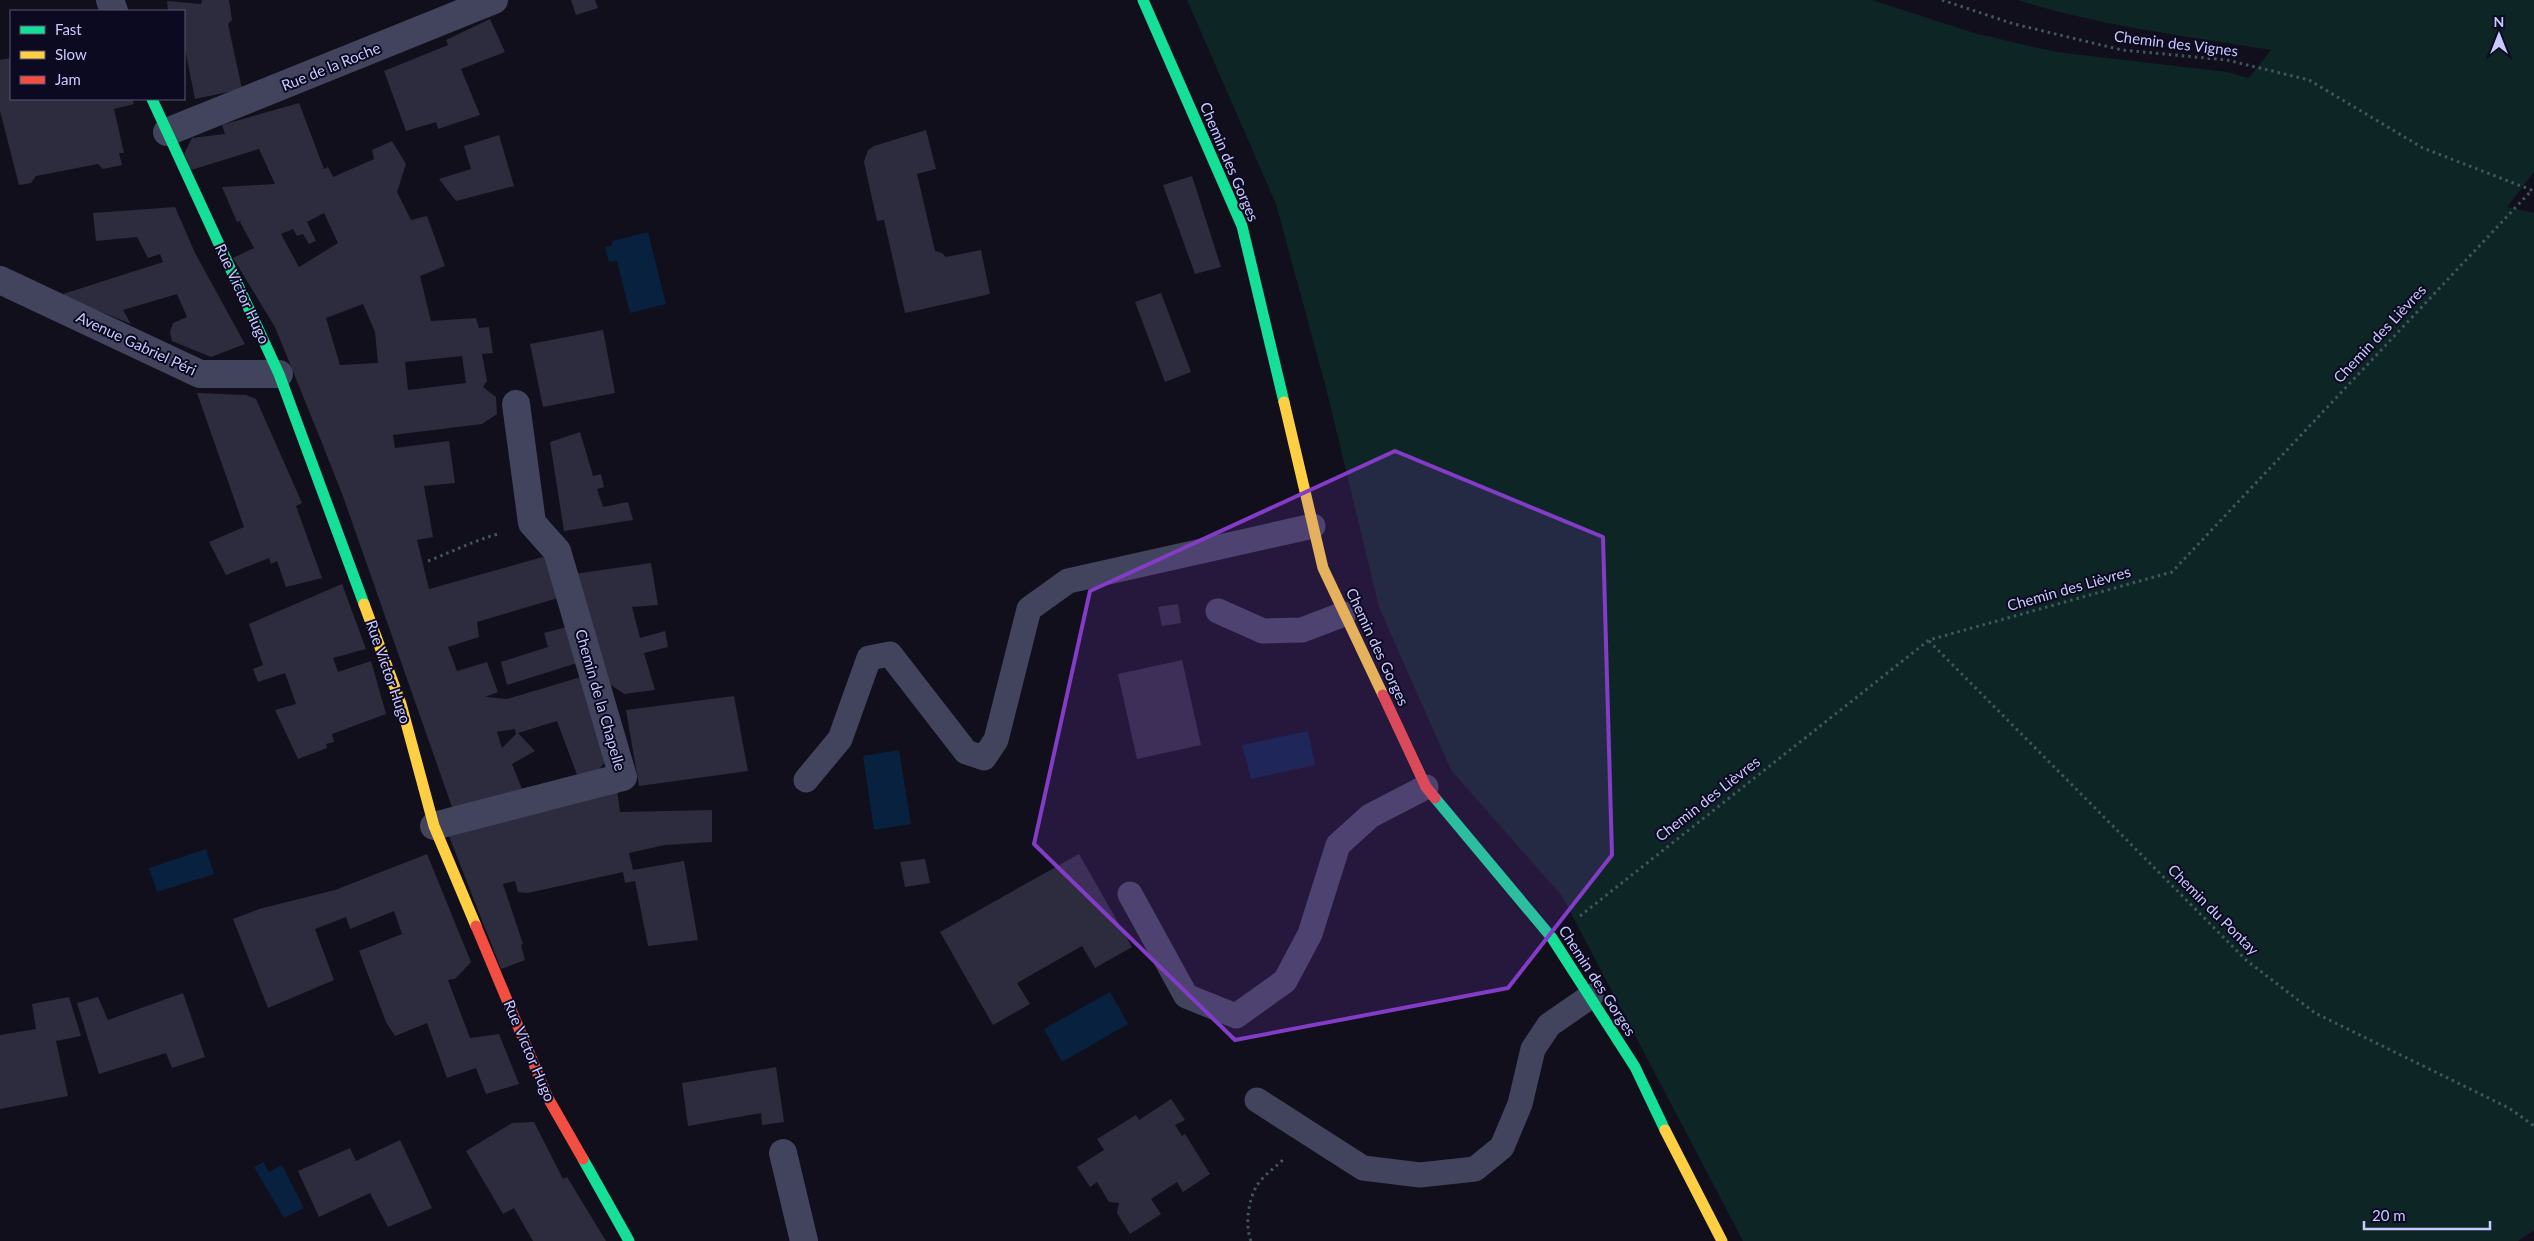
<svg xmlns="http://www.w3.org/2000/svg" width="2534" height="1241" font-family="Lato,sans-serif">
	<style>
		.green { fill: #0d2625 }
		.water { fill: #07213f }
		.building { fill: #2d2c3e; fill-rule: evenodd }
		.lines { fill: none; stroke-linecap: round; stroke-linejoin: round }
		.path { stroke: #425662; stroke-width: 3; stroke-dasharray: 2.5 4; stroke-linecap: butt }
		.lane { stroke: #42445d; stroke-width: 25 }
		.street { stroke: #42445d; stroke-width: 28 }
		.fast { stroke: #16e098; stroke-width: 11 }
		.slow { stroke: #ffcf43; stroke-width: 11 }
		.jam { stroke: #f24e42; stroke-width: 11 }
		.marked { fill: #833cc5; fill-opacity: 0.2; stroke: #833cc5; stroke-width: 4; stroke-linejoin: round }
		.labels { text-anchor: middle; stroke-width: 4; stroke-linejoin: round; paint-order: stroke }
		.street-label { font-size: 15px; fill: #c9c9ff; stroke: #0c0a20 }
	</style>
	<rect width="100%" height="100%" fill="#100f1b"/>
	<path class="green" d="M 1187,0 L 1872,0 L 1974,33 L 2056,52 L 2227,72 L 2249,78 L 2271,50 C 2186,36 2100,26 2017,0 L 2534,0 L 2534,172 L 2507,207 L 2534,213 L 2534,1230 L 2518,1241 L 1743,1241 L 1562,896 L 1451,770 L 1379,607 L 1326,388 L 1276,204 Z"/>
	<g class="water">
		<polygon points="648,232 666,304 630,313 617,261 609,262 605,247 612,246 612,241"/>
		<polygon points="1308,731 1315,765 1251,779 1242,745"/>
		<polygon points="899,750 911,824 874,830 863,756"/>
		<polygon points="206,849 214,874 157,892 149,868"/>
		<polygon points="1110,992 1128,1024 1062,1062 1044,1029"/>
		<polygon points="263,1162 269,1172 282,1165 304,1208 284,1218 254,1167"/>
	</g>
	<g class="building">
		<polygon points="202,0 229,0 232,20 228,24 242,89 195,99 184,44 184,11 168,11 167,1 201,4"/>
		<polygon points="571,0 595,0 598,8 576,15"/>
		<polygon points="490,19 505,52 461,69 480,115 438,129 436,122 406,131 384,71 448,45 446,40"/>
		<polygon points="11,58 11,99 132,99 134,104 114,109 124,153 119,153 122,165 103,169 98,164 36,176 31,183 19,185 0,111 0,60"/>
		<path d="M 299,103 L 324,169 L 328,167 L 333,177 L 374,159 L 372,150 L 392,141 L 406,164 L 397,192 L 411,220 L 427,216 L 445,266 L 420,276 L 431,321 L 476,318 L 479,328 L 489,327 L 493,353 L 482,354 L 487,381 L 483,387 L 496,397 L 497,414 L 482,424 L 393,435 L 395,448 L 449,441 L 455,483 L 424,486 L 433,537 L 417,540 L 429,589 L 546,556 L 558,598 L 477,622 L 479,637 L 448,647 L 457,671 L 487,662 L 498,692 L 485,697 L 507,699 L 581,677 L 606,761 L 593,776 L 579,780 L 557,721 L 518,733 L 535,751 L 512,764 L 524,794 L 453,810 L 344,499 L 322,443 L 275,327 L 233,258 L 254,248 L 240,222 L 242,220 L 237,222 L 222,187 L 275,184 L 259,149 L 191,170 L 184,154 L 192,138 L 225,134 L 222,125 ZM 324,213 L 338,243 L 299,267 L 281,234 L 293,229 L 297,236 L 303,234 L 309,244 L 316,241 L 307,222 ZM 363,304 L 375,332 L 378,363 L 340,365 L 326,318 ZM 462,356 L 466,383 L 408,390 L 405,362 ZM 515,729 L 516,734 L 502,748 L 497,732 Z"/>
		<polygon points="926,130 936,169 917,174 935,251 942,253 946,257 981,250 990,294 905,313 884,220 877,221 864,162 868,150 874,146"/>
		<polygon points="499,135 514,186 456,201 439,179 471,169 464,146"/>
		<polygon points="1192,176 1221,267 1195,274 1163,185"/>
		<polygon points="175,207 195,253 245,344 211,357 172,341 170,332 173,323 187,317 177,294 123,310 131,324 60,295 163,262 160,254 148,258 137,237 96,241 93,213"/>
		<polygon points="1161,293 1191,372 1165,382 1135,302"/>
		<polygon points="603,330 615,393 543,407 530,344"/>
		<polygon points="197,393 246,395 256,399 302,503 296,506 322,578 286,587 277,561 271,564 269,558 226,575 209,542 244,527"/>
		<polygon points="580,432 593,476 601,474 604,487 597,489 603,507 628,502 633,520 564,531 550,442"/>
		<polygon points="651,563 658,605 632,607 640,638 665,631 668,647 644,653 655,690 624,694 607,682 574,574"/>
		<polygon points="342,584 366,649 333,658 338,672 371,661 386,714 332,734 334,742 326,744 327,748 298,759 275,710 296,704 285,673 258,682 253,669 263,665 249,624"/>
		<polygon points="1178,604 1181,623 1162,626 1158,607"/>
		<polygon points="567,627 577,663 507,685 501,662 548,647 544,633"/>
		<polygon points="1182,660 1201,745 1137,759 1118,674"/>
		<polygon points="734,696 748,771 639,786 626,710"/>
		<polygon points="617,789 620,812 712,810 712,842 665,845 629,853 633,870 684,861 698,940 648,946 635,881 625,883 623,872 528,893 518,892 515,881 503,884 523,944 521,945 525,960 501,969 447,831"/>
		<polygon points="427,854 471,962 455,979 448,980 470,1038 499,1034 519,1084 486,1094 476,1068 447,1078 427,1023 395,1036 386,1022 359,951 402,934 394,911 350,929 346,917 315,929 334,980 268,1008 233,919 259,909 335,890"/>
		<polygon points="1079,854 1132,947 1095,968 1082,946 1017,983 1030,1004 993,1025 940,932"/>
		<polygon points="925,859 930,883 905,887 900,862"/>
		<polygon points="183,993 205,1057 172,1068 166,1053 99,1074 77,1003 98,997 108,1020"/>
		<polygon points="69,997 81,1036 56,1041 68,1096 0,1109 0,1035 36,1029 32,1004"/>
		<polygon points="776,1067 784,1122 762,1125 761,1113 688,1126 682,1083"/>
		<polygon points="1171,1099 1185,1120 1175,1125 1182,1136 1185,1134 1210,1174 1183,1192 1177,1182 1151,1199 1161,1214 1130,1234 1117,1213 1119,1203 1109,1202 1097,1182 1090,1187 1077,1167 1104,1150 1097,1139 1136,1115 1139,1120"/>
		<polygon points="534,1122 563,1179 567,1177 606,1241 533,1241 514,1208 503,1214 466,1151 512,1123"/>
		<polygon points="400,1140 432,1208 388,1227 370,1193 319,1217 298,1171 350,1148 356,1161"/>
	</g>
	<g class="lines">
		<g class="path">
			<polyline points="1942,0 2014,24 2122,50 2227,60 2309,80 2423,148 2534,191"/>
			<path d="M 428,561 C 452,552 473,541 498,534"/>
			<polyline points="1929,641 2246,960 2315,1013 2509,1108 2534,1126"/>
			<polyline points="1580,916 1929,640 2172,572 2532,190"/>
			<path d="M 1251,1241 C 1245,1225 1248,1202 1256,1187 C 1262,1176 1276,1167 1285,1158"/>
		</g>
		<g class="lane">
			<polyline points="1218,611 1263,631 1302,630 1344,614"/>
			<polyline points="806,780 840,739 869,658 890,654 966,752 984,758 996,740 1029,609 1068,581 1313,526"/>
			<polyline points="1130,894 1186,996 1236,1016 1285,981 1310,934 1338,845 1370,816 1426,787"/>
			<polyline points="1257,1100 1363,1168 1420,1175 1475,1169 1502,1147 1520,1104 1533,1049 1549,1025 1591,996"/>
		</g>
		<g class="street">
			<polyline points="110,0 114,11"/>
			<polyline points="167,132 494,0"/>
			<polyline points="0,280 200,374 279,374"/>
			<polyline points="434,826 623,777 557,551 532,523 516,404"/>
			<polyline points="783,1153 804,1241"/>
		</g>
		<g class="fast">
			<polyline points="1143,0 1242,226 1284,402"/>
			<polyline points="152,99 279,374 364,604"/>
			<polyline points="1435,798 1552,938 1635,1067 1665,1130"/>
			<polyline points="583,1159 629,1241"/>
		</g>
		<g class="slow">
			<polyline points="1284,402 1323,568 1383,695"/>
			<polyline points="364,604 401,704 434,826 476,926"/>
			<polyline points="1665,1130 1722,1241"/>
		</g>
		<g class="jam">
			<polyline points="1383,695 1426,787 1435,798"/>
			<polyline points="476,926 548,1098 583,1159"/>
		</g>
	</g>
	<path class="marked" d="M 1395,451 L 1603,537 L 1612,855 L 1508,988 L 1235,1040 L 1034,844 L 1090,591 Z"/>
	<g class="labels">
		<g class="street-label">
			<text transform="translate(2176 44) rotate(7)" y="5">Chemin des Vignes</text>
			<text transform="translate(331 67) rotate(-22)" y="5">Rue de la Roche</text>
			<text transform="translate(1229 162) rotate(67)" y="5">Chemin des Gorges</text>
			<text transform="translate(242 294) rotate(65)" y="5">Rue Victor Hugo</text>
			<text transform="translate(2380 334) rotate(-47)" y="5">Chemin des Lièvres</text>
			<text transform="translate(136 344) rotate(25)" y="5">Avenue Gabriel Péri</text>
			<text transform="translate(2069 589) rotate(-16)" y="5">Chemin des Lièvres</text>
			<text transform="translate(1377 647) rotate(65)" y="5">Chemin des Gorges</text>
			<text transform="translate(388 672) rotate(71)" y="5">Rue Victor Hugo</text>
			<text transform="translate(600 700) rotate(74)" y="5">Chemin de la Chapelle</text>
			<text transform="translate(1708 799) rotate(-38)" y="5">Chemin des Lièvres</text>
			<text transform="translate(2213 910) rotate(45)" y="5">Chemin du Pontay</text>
			<text transform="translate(1597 981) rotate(57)" y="5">Chemin des Gorges</text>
			<text transform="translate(529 1051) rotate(67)" y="5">Rue Victor Hugo</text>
		</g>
	</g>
	<rect x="10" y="10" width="175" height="90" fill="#0c0a20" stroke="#585679"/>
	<rect x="20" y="26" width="25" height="8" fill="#16e098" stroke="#585679"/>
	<text x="55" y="35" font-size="15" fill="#c9c9ff">Fast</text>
	<rect x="20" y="51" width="25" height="8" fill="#ffcf43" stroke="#585679"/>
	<text x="55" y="60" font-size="15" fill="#c9c9ff">Slow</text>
	<rect x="20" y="76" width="25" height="8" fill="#f24e42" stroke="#585679"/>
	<text x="55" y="85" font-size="15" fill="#c9c9ff">Jam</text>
	<g transform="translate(2499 35)" stroke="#0c0a20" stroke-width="4" paint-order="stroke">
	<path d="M0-4L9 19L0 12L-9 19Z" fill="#c9c9ff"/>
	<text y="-8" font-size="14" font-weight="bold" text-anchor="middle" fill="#c9c9ff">N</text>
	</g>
	<path d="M2364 1221v8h126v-8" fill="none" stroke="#c9c9ff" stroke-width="2.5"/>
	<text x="2372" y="1221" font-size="15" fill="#c9c9ff" stroke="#0c0a20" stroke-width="4" paint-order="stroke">20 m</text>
</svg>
